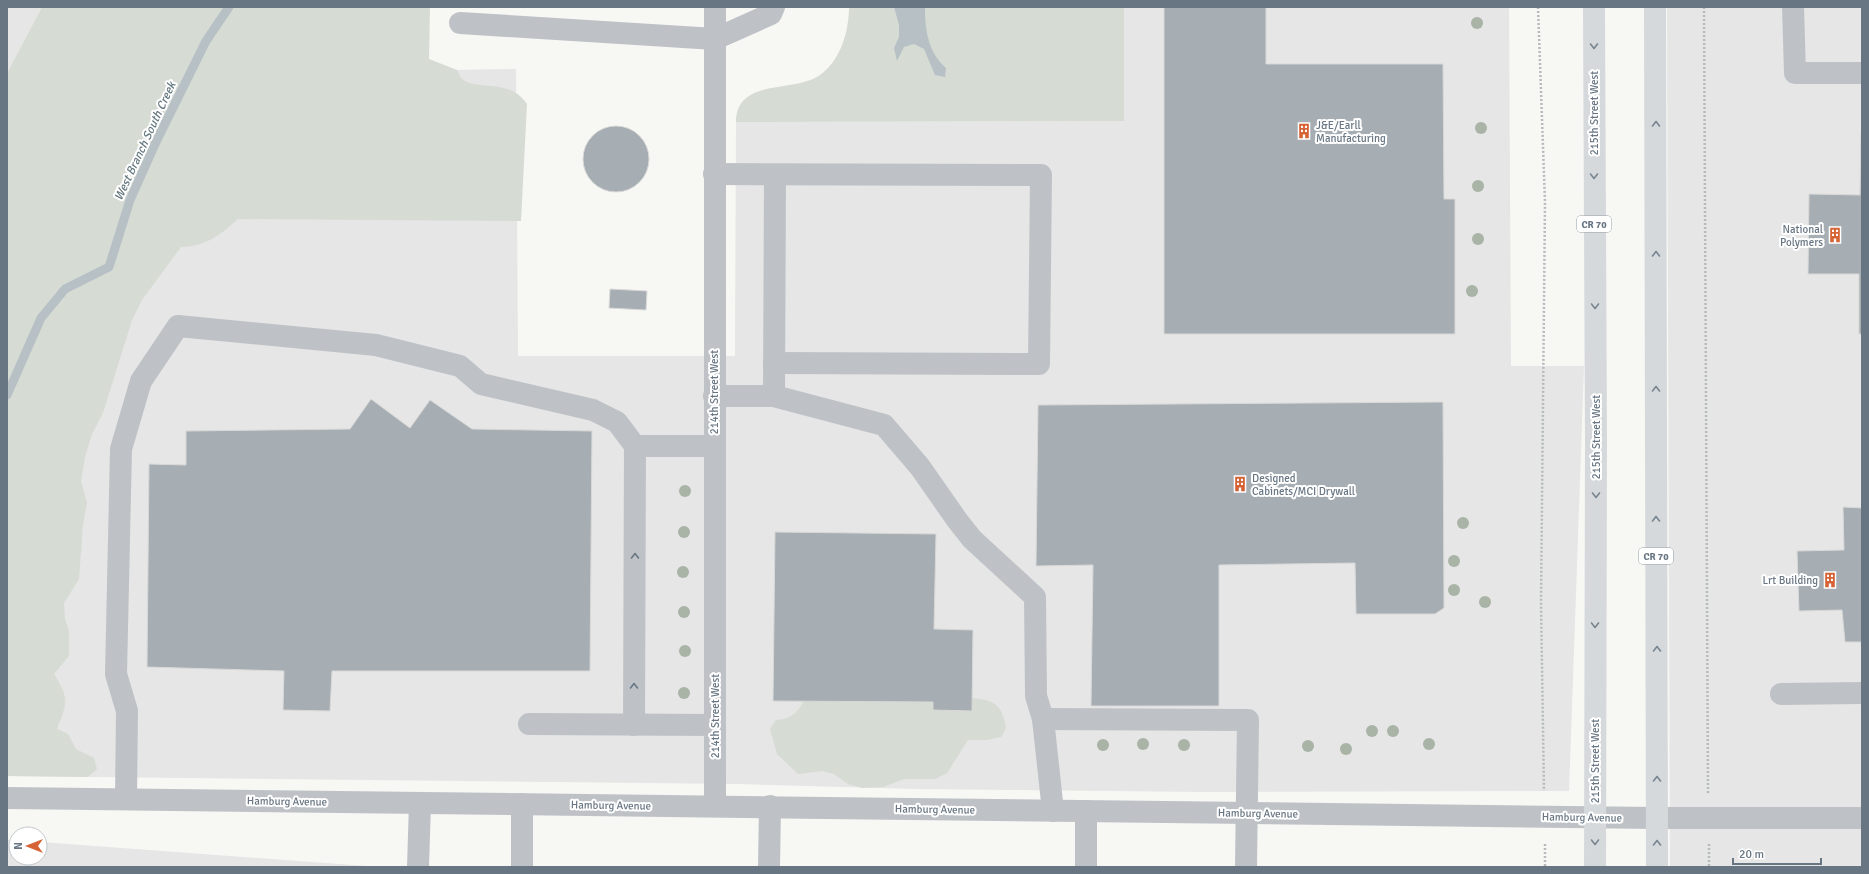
<svg xmlns="http://www.w3.org/2000/svg" width="1869" height="874" font-family="Signika,sans-serif">
	<style>
		.built { fill: #e5e6e5 }
		.green { fill: #d6dbd4 }
		.water { fill: #b7c1c5 }
		.lines { fill: none; stroke-linecap: round; stroke-linejoin: round }
		.stream { stroke: #b7c1c5; stroke-width: 9 }
		.building { fill: #a6adb3; stroke: #d8d8d7 }
		.path { stroke: #b7babd; stroke-width: 2.5; stroke-dasharray: 2 2; stroke-linecap: butt }
		.minor { stroke: #bec2c6; stroke-width: 22 }
		.major { stroke: #d5d9dc; stroke-width: 22 }
		.tree { fill: #a9b3a6 }
		.oneway { stroke: #788590 }
		.oneway2 { stroke: #687683 }
		.labels { text-anchor: middle; stroke-width: 4; stroke-linejoin: round; paint-order: stroke }
		.shield { fill: #fff; stroke: #959fa8; stroke-width: 1 }
		.shield-label { font-size: 10px; font-weight: bold; fill: #687683 }
		.street-label { font-size: 11px; fill: #687683; stroke: #fff }
		.poi-label { font-size: 11px; fill: #687683; stroke: #fff; text-anchor: start }
		.water-label { font-size: 12px; font-style: italic; fill: #64777f; stroke: #fff }
	</style>
	<rect width="100%" height="100%" fill="#f7f7f4"/>
	<g class="built">
		<polygon points="7,7 42,7 7,73"/>
		<polygon points="1124,7 1509,7 1511,366 1584,366 1569,791 1207,792 917,789 738,784 7,776 7,595 224,74 516,69 518,356 735,356 736,122 1123,121"/>
		<polygon points="1667,7 1862,7 1862,867 1670,867"/>
		<polygon points="7,840 16,840 16,858 40,858 40,842 380,867 7,867"/>
	</g>
	<g class="green">
		<path d="M 42,7 L 430,7 L 429,59 L 457,70 C 458,72 460,76 461,78 C 475,92 509,77 527,104 L 521,221 L 238,219 C 219,236 206,246 181,247 L 142,300 L 132,320 L 103,413 L 92,434 L 85,457 L 81,481 L 87,503 L 83,524 L 79,579 L 64,603 L 65,619 L 69,631 L 69,656 L 54,674 C 70,700 67,702 57,729 L 68,734 L 76,749 L 94,758 L 97,769 L 88,777 L 7,776 L 7,73 Z"/>
		<path d="M 849,7 L 1124,7 L 1124,121 L 736,122 C 736,79 791,92 817,77 C 840,63 849,32 849,7 Z"/>
		<path d="M 972,698 C 995,700 1002,705 1006,728 L 1001,737 L 987,740 L 968,740 L 947,773 L 935,779 L 904,779 L 883,787 L 862,788 L 848,784 L 834,774 L 822,771 L 798,774 L 777,754 L 770,729 L 776,720 C 791,719 796,714 804,701 L 933,702 L 933,710 L 972,711 Z"/>
	</g>
	<path class="water" d="M 894,7 L 925,7 C 925,30 928,52 946,68 L 945,77 L 935,75 L 924,49 L 914,44 L 904,47 L 897,61 L 894,48 L 899,37 L 899,25 Z"/>
	<g class="lines">
		<polyline class="stream" points="7,395 41,318 65,289 109,267 130,200 156,142 206,41 229,7"/>
	</g>
	<g class="building">
		<polygon points="1164,7 1266,7 1266,64 1443,64 1444,199 1455,199 1455,334 1164,334"/>
		<circle cx="616" cy="159" r="33"/>
		<polygon points="1861,134 1862,134 1862,334 1859,334 1859,274 1808,274 1809,194 1860,195"/>
		<polygon points="610,289 647,291 646,310 609,308"/>
		<polygon points="371,399 410,428 430,400 472,429 592,431 590,671 332,671 330,711 283,710 284,671 147,667 149,464 186,465 186,431 350,429"/>
		<polygon points="1443,402 1444,608 1435,614 1356,614 1355,563 1219,565 1219,706 1091,706 1093,565 1036,566 1038,405"/>
		<polygon points="1843,507 1862,508 1862,642 1845,642 1842,610 1799,611 1797,551 1844,550"/>
		<polygon points="775,532 936,534 934,629 973,630 972,711 933,710 933,702 773,701"/>
	</g>
	<g class="lines">
		<g class="path">
			<polyline points="1538,7 1545,202 1541,603 1544,791"/>
			<polyline points="1704,7 1708,793"/>
			<polyline points="1545,844 1545,867"/>
			<polyline points="1709,844 1709,867"/>
		</g>
		<g class="minor">
			<polyline points="1793,7 1795,73 1862,73"/>
			<polyline points="460,23 715,39 715,7"/>
			<polyline points="714,174 1041,175 1039,364 774,363"/>
			<polyline points="714,396 774,396 884,425 920,467 957,520 972,539 1035,597 1036,696 1043,719 1053,811"/>
			<polyline points="774,396 775,175"/>
			<polyline points="1781,694 1862,693"/>
			<polyline points="1043,719 1248,720 1246,867"/>
			<polyline points="529,724 715,725"/>
			<polyline points="634,725 635,446"/>
			<polyline points="7,798 1657,818 1862,818"/>
			<polyline points="126,799 127,711 116,674 121,449 141,381 178,326 376,345 460,366 481,384 593,410 617,422 635,446 715,446"/>
			<polyline points="522,804 522,867"/>
			<polyline points="715,806 715,39 771,14 774,7"/>
			<polyline points="1086,811 1086,867"/>
			<polyline points="418,867 420,803"/>
			<polyline points="769,867 770,806"/>
		</g>
		<g class="major">
			<polyline points="1594,7 1596,442 1595,867"/>
			<polyline points="1655,7 1657,867"/>
		</g>
	</g>
	<g class="tree">
		<circle cx="1477" cy="23" r="6"/>
		<circle cx="1481" cy="128" r="6"/>
		<circle cx="1478" cy="186" r="6"/>
		<circle cx="1478" cy="239" r="6"/>
		<circle cx="1472" cy="291" r="6"/>
		<circle cx="685" cy="491" r="6"/>
		<circle cx="1463" cy="523" r="6"/>
		<circle cx="684" cy="532" r="6"/>
		<circle cx="1454" cy="561" r="6"/>
		<circle cx="683" cy="572" r="6"/>
		<circle cx="1454" cy="590" r="6"/>
		<circle cx="1485" cy="602" r="6"/>
		<circle cx="684" cy="612" r="6"/>
		<circle cx="685" cy="651" r="6"/>
		<circle cx="684" cy="693" r="6"/>
		<circle cx="1372" cy="731" r="6"/>
		<circle cx="1393" cy="731" r="6"/>
		<circle cx="1143" cy="744" r="6"/>
		<circle cx="1429" cy="744" r="6"/>
		<circle cx="1103" cy="745" r="6"/>
		<circle cx="1184" cy="745" r="6"/>
		<circle cx="1308" cy="746" r="6"/>
		<circle cx="1346" cy="749" r="6"/>
	</g>
	<defs><path id="oneway-chevron" d="M-2-3.5L2.5 0L-2 3.5" fill="none" stroke-width="1.6" stroke-linecap="round" stroke-linejoin="round"/></defs>
	<g class="oneway">
		<use href="#oneway-chevron" transform="translate(1594 46) rotate(90)"/>
		<use href="#oneway-chevron" transform="translate(1656 124) rotate(-90)"/>
		<use href="#oneway-chevron" transform="translate(1594 176) rotate(90)"/>
		<use href="#oneway-chevron" transform="translate(1656 254) rotate(-90)"/>
		<use href="#oneway-chevron" transform="translate(1595 306) rotate(90)"/>
		<use href="#oneway-chevron" transform="translate(1656 389) rotate(-90)"/>
		<use href="#oneway-chevron" transform="translate(1596 495) rotate(90)"/>
		<use href="#oneway-chevron" transform="translate(1656 519) rotate(-90)"/>
		<use href="#oneway-chevron" transform="translate(1595 625) rotate(90)"/>
		<use href="#oneway-chevron" transform="translate(1657 649) rotate(-90)"/>
		<use href="#oneway-chevron" transform="translate(1657 779) rotate(-90)"/>
		<use href="#oneway-chevron" transform="translate(1595 842) rotate(90)"/>
		<use href="#oneway-chevron" transform="translate(1657 843) rotate(-90)"/>
	</g>
	<g class="oneway2">
		<use href="#oneway-chevron" transform="translate(635 556) rotate(-90)"/>
		<use href="#oneway-chevron" transform="translate(634 686) rotate(-90)"/>
	</g>
	<defs>
		<g id="building-bare" transform="scale(1.2)"><path d="M-4-6H4V6H1V3H-1V6H-4ZM-2.5-4.3h1.7v1.8h-1.7ZM.8-4.3h1.7v1.8H.8ZM-2.5-1h1.7V.8h-1.7ZM.8-1h1.7V.8H.8Z" fill="#d66335" stroke="#fff" stroke-width="2.5" paint-order="stroke"/></g>
	</defs>
	<g fill-rule="evenodd">
		<use href="#building-bare" x="1304" y="131"/>
		<use href="#building-bare" x="1835" y="235"/>
		<use href="#building-bare" x="1240" y="484"/>
		<use href="#building-bare" x="1830" y="580"/>
	</g>
	<g class="labels">
		<g class="shield">
			<rect x="1577" y="216" width="34" height="16" rx="3"/>
			<rect x="1639" y="548" width="34" height="16" rx="3"/>
		</g>
		<g class="shield-label">
			<text x="1594" y="228">CR 70</text>
			<text x="1656" y="560">CR 70</text>
		</g>
		<g class="street-label">
			<text transform="translate(1594 113) rotate(-90)" y="4">215th Street West</text>
			<text transform="translate(714 392) rotate(-90)" y="4">214th Street West</text>
			<text transform="translate(1596 437) rotate(-90)" y="4">215th Street West</text>
			<text transform="translate(715 716) rotate(-90)" y="4">214th Street West</text>
			<text transform="translate(1595 761) rotate(-90)" y="4">215th Street West</text>
			<text transform="translate(287 801) rotate(1)" y="4">Hamburg Avenue</text>
			<text transform="translate(611 805) rotate(1)" y="4">Hamburg Avenue</text>
			<text transform="translate(935 809) rotate(1)" y="4">Hamburg Avenue</text>
			<text transform="translate(1258 813) rotate(1)" y="4">Hamburg Avenue</text>
			<text transform="translate(1582 817) rotate(1)" y="4">Hamburg Avenue</text>
		</g>
		<g class="poi-label">
			<text x="1316" y="129">J&amp;E/Earll<tspan x="1316" dy="13">Manufacturing</tspan></text>
			<text x="1823" y="233" text-anchor="end">National<tspan x="1823" dy="13">Polymers</tspan></text>
			<text x="1252" y="482">Designed<tspan x="1252" dy="13">Cabinets/MCI Drywall</tspan></text>
			<text x="1818" y="584" text-anchor="end">Lrt Building</text>
		</g>
		<g class="water-label">
			<text transform="translate(145 141) rotate(-65)" y="4">West Branch South Creek</text>
		</g>
	</g>
	<rect width="1869" height="874" fill="none" stroke="#687683" stroke-width="16"/>
	<g transform="translate(28 846) rotate(270)"><circle r="19" fill="#ffffff" stroke="#c3c8cd"/>
	<path d="M0-3L7 15L0 10L-7 15Z" fill="#d66335"/>
	<text y="-6" font-size="11" font-weight="bold" text-anchor="middle" fill="#687683">N</text>
	</g>
	<path d="M1733 858v6h88v-6" fill="none" stroke="#687683" stroke-width="2"/>
	<text x="1739" y="858" font-size="12" fill="#687683" stroke="#ffffff" stroke-width="3" paint-order="stroke">20 m</text>
</svg>
